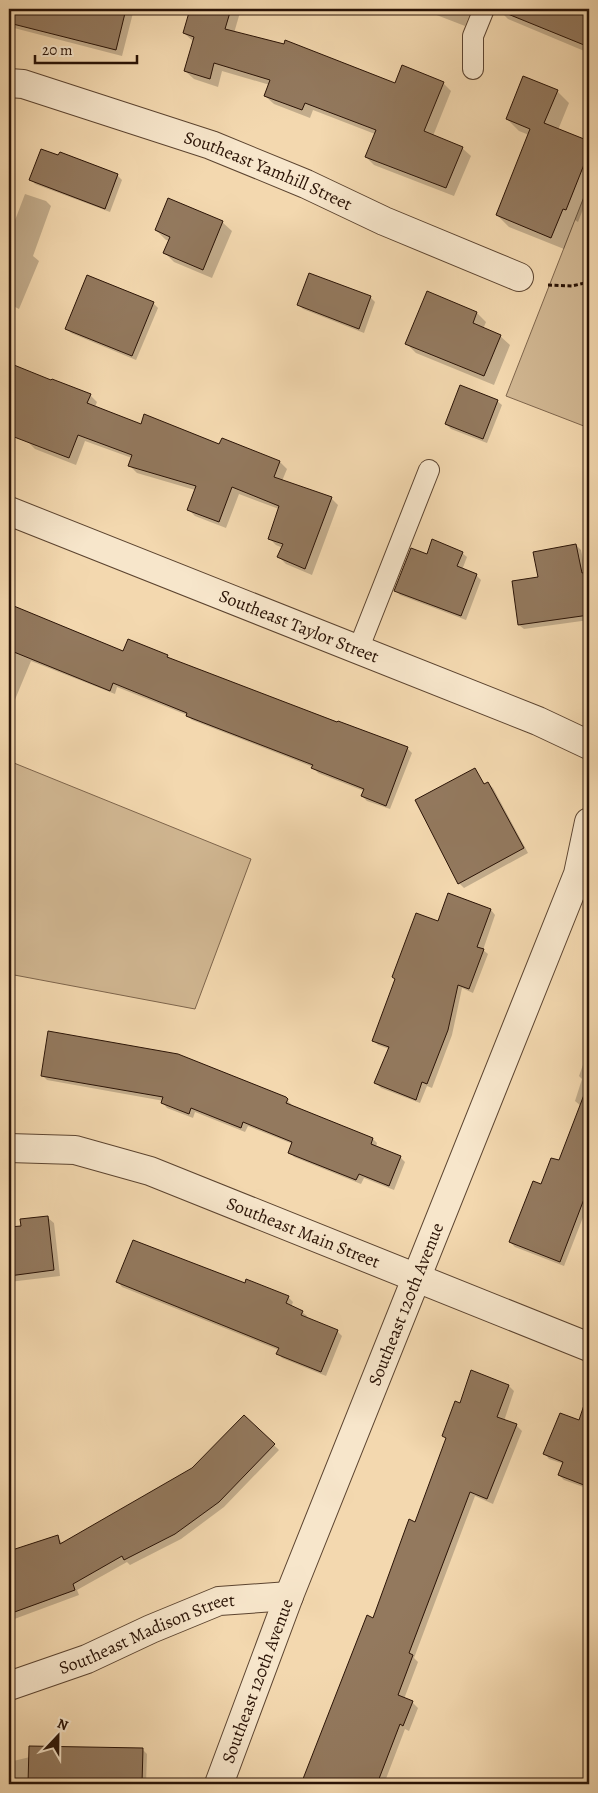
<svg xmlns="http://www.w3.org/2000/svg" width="598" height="1793" font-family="Alegreya,serif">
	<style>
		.green { fill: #d1b792; stroke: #7e654c }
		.shadow { fill: #0003 }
		.building { fill: #93795e; stroke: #2a1306 }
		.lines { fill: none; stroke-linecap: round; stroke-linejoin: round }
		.service-casing { stroke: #5c4430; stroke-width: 22 }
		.minor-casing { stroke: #5c4430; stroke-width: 30 }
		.path { stroke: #2a1306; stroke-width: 3; stroke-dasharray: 4 2.5; stroke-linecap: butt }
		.service { stroke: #f7e6cb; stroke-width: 20 }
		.minor { stroke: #f7e6cb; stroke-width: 28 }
		.labels { text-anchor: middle; stroke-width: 4; stroke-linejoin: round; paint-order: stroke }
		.street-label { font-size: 18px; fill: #2a1306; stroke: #f7e6cb }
	</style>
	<rect width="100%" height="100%" fill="#f3d8af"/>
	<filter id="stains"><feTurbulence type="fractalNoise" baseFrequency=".004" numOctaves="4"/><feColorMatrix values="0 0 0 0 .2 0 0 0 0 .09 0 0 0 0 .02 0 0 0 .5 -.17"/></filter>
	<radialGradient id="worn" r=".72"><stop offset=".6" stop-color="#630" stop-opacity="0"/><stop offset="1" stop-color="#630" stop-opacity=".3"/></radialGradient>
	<g class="green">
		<polygon points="589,184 589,428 506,396"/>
		<polygon points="9,761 251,859 195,1009 9,974"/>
	</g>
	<g class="shadow">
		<polygon points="9,9 134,9 122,56 14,28 13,31 9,29"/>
		<polygon points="191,9 241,9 234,33 395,84 443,83 451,91 433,136 462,148 471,156 454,196 374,165 366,157 375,134 313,110 310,118 274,104 265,96 270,85 222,71 218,87 194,79 185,71 194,42 184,33"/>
		<polygon points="421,9 472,9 465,26"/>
		<polygon points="498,9 589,9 589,53 508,19"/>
		<polygon points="557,91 569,103 558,130 589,142 589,194 578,222 575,220 564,249 509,227 497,215 529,135 519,131 507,119"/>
		<polygon points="117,175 122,180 110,212 35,184 31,179"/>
		<polygon points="25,194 46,201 51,206 33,256 39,261 19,309 9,304 9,236"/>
		<polygon points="222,222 232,231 212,278 174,262 165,253 170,241 166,240 156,230"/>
		<polygon points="428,293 477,313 486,322 483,329 500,336 510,345 494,385 416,353 407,344"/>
		<polygon points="370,297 375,302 364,333 303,309 299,305"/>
		<polygon points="153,303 158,308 136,360 71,333 66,328"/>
		<polygon points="9,364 52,382 90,395 97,402 95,407 142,426 280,462 287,469 282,481 331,498 338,505 312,575 286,564 279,557 283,548 276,545 269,538 279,509 239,494 226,528 195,516 188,509 195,490 137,473 130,466 132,458 85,441 76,465 35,449 28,442 30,437 9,428"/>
		<polygon points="497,401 502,405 487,443 451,429 446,424"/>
		<polygon points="576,545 581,550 586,574 589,573 589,620 524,629 519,625 540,578"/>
		<polygon points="462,553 467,557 462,570 476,575 481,580 466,620 400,595 396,591 428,556"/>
		<polygon points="13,608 124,652 167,656 170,659 407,748 412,753 390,809 367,801 362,796 364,791 318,773 313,767 192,720 187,715 117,687 115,694 31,661 9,714 9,618"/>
		<polygon points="475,770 485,785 488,783 493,788 528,853 464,888 459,883 417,801"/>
		<polygon points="449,895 491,910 495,915 483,950 488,954 473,993 462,988 452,1035 432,1088 427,1086 420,1103 381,1088 376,1083 389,1049 378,1045 373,1040 438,923"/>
		<polygon points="589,1048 589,1202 564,1266 515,1247 510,1242 542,1185 559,1162 581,1106 575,1101 582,1079 579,1076"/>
		<polygon points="42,1075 285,1098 292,1105 291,1106 373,1139 377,1143 376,1147 400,1157 405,1162 394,1190 364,1178 361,1184 294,1157 290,1152 293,1144 248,1126 245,1132 195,1112 193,1118 167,1108 163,1103 164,1101 47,1080"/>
		<polygon points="48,1218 54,1223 60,1276 9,1282 9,1228 23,1227"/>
		<polygon points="118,1282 246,1285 288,1297 293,1302 291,1307 302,1312 307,1316 306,1319 337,1331 342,1336 326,1376 282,1358 278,1353 279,1350 122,1287"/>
		<polygon points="509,1386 514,1391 504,1421 516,1425 522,1431 493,1504 475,1496 414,1658 418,1662 404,1699 412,1702 418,1708 409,1731 405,1729 384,1784 303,1784 368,1617 374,1619 416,1523 447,1439 444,1436 460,1404"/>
		<polygon points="244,1416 279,1450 224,1507 181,1539 130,1565 127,1562 77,1590 79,1595 9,1621 9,1553 57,1537 63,1544 193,1469"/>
		<polygon points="589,1421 589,1489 564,1480 559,1475 564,1464 549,1459 545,1454 587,1425"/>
		<polygon points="142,1749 147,1754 146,1784 9,1784 9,1762 30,1757"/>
	</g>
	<g class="building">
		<polygon points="9,9 126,9 116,50 9,23"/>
		<polygon points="190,9 231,9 225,29 284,44 285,40 395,83 402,65 444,82 424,131 463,147 446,188 365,157 376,130 305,103 302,110 264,96 270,80 214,63 210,79 184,71 194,37 183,33"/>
		<polygon points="498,9 589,9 589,47 498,10"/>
		<polygon points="523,76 558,90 544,123 589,141 589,152 566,210 563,209 551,238 496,215 530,129 506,119"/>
		<polygon points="41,149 58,155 60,152 118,174 105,209 29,180"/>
		<polygon points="168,198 223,221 203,270 163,253 170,237 155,230"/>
		<polygon points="309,273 371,296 359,329 297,305"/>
		<polygon points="87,275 154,302 132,356 65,329"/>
		<polygon points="427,291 477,312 473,323 501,335 484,376 405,344"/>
		<polygon points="9,363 51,380 52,379 91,394 87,403 141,424 144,414 219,444 222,438 280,461 274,477 332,497 305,569 277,557 283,544 268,539 279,506 232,487 219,522 187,510 196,486 128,466 132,455 78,435 69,458 9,435"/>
		<polygon points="460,385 498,400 483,439 445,424"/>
		<polygon points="432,539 463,552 457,566 477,574 461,616 394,591 411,548 427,554"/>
		<polygon points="576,544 582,573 589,572 589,615 518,625 512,581 538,577 533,552"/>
		<polygon points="9,604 123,651 128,639 168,655 167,657 337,722 338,721 408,747 386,806 361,796 364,789 311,768 313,765 186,716 187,713 113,683 110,691 9,650"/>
		<polygon points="475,768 484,784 488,782 524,848 458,884 415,800"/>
		<polygon points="448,893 491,909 477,947 484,949 469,989 458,985 448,1030 427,1084 422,1082 416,1100 374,1083 389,1047 372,1041 395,979 392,977 416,913 438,921"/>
		<polygon points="48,1031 178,1054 286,1097 288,1099 286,1103 373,1138 371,1144 401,1156 389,1186 359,1174 356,1180 288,1153 292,1142 243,1122 241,1128 191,1108 189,1114 161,1103 163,1097 41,1076"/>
		<polygon points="587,1087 589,1087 589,1186 560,1262 509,1242 533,1181 541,1184 551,1158 559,1160"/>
		<polygon points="48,1216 54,1270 9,1276 9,1227 21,1226 20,1219"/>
		<polygon points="133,1240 245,1283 246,1279 289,1296 286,1303 303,1311 301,1315 338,1330 321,1372 276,1354 279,1348 116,1282"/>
		<polygon points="471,1370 509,1385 497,1417 517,1424 487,1499 470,1492 409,1653 413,1655 398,1695 413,1701 403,1726 400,1724 377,1784 301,1784 367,1615 373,1618 409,1519 415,1522 446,1438 442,1436 455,1401 460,1403"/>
		<polygon points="586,1399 589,1400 589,1487 558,1475 563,1462 543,1454 560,1413 579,1420"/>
		<polygon points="244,1415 275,1444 219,1502 175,1534 124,1560 122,1556 73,1584 75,1590 9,1614 9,1551 58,1535 60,1544 192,1468"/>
		<polygon points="29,1746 143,1748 142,1784 28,1784"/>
	</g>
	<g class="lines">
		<g class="service-casing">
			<g id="service">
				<polyline points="473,69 473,36 484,9"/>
				<polyline points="358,650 429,470"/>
			</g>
		</g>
		<g class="minor-casing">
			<g id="minor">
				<path id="s1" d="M 9,83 L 23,84 L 211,145 L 306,184 L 384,221 L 519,277"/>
				<path id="s2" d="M 9,511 L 538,721 L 589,745"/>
				<path id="s3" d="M 9,1148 L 75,1150 L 150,1171 L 589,1347"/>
				<path id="s4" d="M 9,1686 L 87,1659 L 151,1629 L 219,1601 L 289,1596"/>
				<path id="s5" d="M 219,1784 L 289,1596 L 578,874 L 589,822"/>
			</g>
		</g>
		<polyline class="path" points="548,285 572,286 589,282"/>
		<use href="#service" class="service"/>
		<use href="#minor" class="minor"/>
	</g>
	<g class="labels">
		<g class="street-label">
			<text dy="6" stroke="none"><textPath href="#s1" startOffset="274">Southeast Yamhill Street</textPath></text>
			<text dy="6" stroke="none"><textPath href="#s2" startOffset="312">Southeast Taylor Street</textPath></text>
			<text dy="6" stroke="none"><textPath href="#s3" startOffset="309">Southeast Main Street</textPath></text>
			<text dy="6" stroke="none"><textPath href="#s5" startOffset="515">Southeast 120th Avenue</textPath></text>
			<text dy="6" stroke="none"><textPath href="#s4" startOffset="148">Southeast Madison Street</textPath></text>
			<text dy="6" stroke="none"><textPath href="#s5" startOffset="110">Southeast 120th Avenue</textPath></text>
		</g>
	</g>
	<rect width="598" height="1793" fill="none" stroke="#f3d8af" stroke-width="30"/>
	<rect x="10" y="10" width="578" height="1773" fill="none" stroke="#2a1306" stroke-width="2.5"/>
	<rect x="15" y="15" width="568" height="1763" fill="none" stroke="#2a1306"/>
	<g transform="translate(58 1736) rotate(22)" stroke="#f7e6cb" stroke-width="4" paint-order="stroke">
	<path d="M0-4L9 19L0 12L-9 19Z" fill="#2a1306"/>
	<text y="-8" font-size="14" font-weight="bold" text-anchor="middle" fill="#2a1306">N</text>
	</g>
	<path d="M35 55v8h102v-8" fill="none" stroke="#2a1306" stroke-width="2.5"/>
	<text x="42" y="55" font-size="15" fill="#2a1306" stroke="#f7e6cb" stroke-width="4" paint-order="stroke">20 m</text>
	<rect width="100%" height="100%" filter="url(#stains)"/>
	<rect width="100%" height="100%" fill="url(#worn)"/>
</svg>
